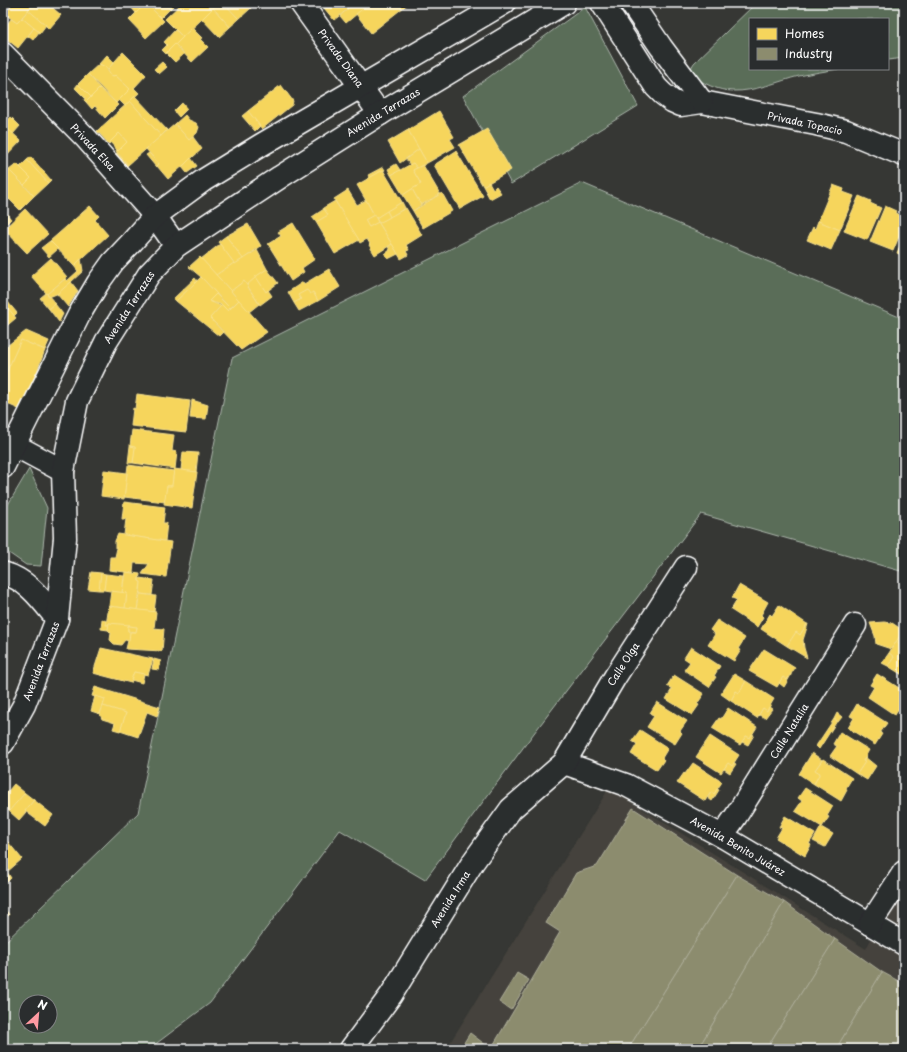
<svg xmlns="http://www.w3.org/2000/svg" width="907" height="1052" font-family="'Playpen Sans',sans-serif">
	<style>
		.built { fill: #44423c }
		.green { fill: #5a6d58; stroke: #acb6ac; fill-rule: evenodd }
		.homes { fill: #f6d55c; stroke: #f9e28d }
		.industry { fill: #8c8c6e; stroke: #aeae9a }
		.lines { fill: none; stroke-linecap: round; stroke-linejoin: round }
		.minor-casing { stroke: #fff; stroke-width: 25 }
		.minor { stroke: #2a2d2e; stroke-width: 22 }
		.labels { text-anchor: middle; stroke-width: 4; stroke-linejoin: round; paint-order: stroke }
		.street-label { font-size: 10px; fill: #fff; stroke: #2a2d2e }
	</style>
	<rect width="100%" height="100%" fill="#363734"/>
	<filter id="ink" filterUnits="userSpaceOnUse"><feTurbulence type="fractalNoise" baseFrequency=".025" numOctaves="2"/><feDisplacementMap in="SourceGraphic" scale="8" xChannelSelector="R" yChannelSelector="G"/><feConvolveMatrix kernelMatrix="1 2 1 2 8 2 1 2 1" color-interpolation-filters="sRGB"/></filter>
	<g filter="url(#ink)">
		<polygon class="built" points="609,788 866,949 904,873 904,1049 446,1049"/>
		<g class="green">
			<path d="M 756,3 L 904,3 L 904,58 L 888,60 L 888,19 L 750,19 L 750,69 L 839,69 C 826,71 813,73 799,76 C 779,81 754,92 733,91 C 719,91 700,83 691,73 L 691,68 L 694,63 Z"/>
			<polygon points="585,7 638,106 511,184 463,96"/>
			<path d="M 582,183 L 904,319 L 904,572 L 701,514 L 534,733 L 425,880 L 340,830 L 210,1003 L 149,1049 L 3,1049 L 3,944 L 138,813 L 232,358 ZM 26,1002 L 50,1002 L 50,1026 L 26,1026 Z"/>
			<polygon points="29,469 47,508 41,566 26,565 3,549 3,513"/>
		</g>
		<g class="homes">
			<polygon points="14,3 34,3 17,23 5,14"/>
			<polygon points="34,3 47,3 61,15 49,29 46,26 46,25 28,10"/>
			<polygon points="133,3 146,3 136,13 130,6"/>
			<polygon points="146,3 164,21 146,38 129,20"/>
			<polygon points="147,3 176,3 161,18"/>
			<polygon points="182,3 219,3 183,37 165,19"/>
			<polygon points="219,3 224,3 239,19 230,27 213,8"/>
			<polygon points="224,3 247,3 251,8 239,19"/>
			<polygon points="330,3 346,3 345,5 348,9 334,20 324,8"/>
			<polygon points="346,3 370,3 346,23 340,16 348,9 345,5"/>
			<polygon points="370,3 409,3 371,33 356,14"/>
			<polygon points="213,8 230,27 219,37 202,19"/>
			<polygon points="28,10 46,25 40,33 22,18"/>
			<polygon points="22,18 34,28 18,48 3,36 3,29 11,19 17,23"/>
			<polygon points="34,28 39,32 33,40 28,36"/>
			<polygon points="192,28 202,38 200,39 208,47 192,62 175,44"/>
			<polygon points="175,30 183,37 166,54 162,50 167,45 164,42"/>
			<polygon points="175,44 184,54 175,62 166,53"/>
			<polygon points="123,52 146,75 134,88 139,93 125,106 119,100 130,89 115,75 114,76 110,75 108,69"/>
			<polygon points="107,55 114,62 108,69 99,64"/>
			<polygon points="162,62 167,67 159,74 154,69"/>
			<polygon points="99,64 106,67 110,75 114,76 115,75 130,89 116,103 88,74"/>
			<polygon points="88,74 100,88 91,97 78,84"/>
			<polygon points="78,84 91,97 86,102 84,100 85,98 75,88"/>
			<polygon points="281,85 293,101 292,105 262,129 248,111"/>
			<polygon points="100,88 118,105 105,118 95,106 92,109 86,102"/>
			<polygon points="135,96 167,130 161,136 130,101"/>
			<polygon points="130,101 161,136 128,165 116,151 117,149 118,151 127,142 119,133 109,144 97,131"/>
			<polygon points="182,103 187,109 179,117 174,111"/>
			<polygon points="248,111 260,126 255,131 242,116"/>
			<polygon points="439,111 454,137 450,139 455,147 427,163 408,130"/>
			<polygon points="185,115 189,120 196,123 199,127 197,133 189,140 175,124"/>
			<polygon points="11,117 20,126 13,134 3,124"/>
			<polygon points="3,124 21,141 3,160"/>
			<polygon points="175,124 189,140 193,137 202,149 168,179 157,166 159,164 146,149"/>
			<polygon points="487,129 511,170 483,186 459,145"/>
			<polygon points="408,130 419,149 400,163 388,142"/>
			<polygon points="119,133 127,142 118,151 110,142"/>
			<polygon points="419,149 427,163 417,168 413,163 410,165 406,159"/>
			<polygon points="456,151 483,196 460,209 434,165"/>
			<polygon points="116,153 117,153 128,165 127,166"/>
			<polygon points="149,153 159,164 156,167 146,155"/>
			<polygon points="31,157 51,180 48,183 27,160"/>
			<polygon points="191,158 197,166 187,173 182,167"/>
			<polygon points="27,160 48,183 34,196 24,185 31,178 20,167"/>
			<polygon points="413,163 417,168 413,170 421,184 403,195 391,175"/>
			<polygon points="17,164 31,178 24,185 9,170"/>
			<polygon points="396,164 400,170 391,175 388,169"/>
			<polygon points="423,165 440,194 421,205 412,189 421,184 413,170"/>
			<polygon points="383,167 385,170 370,178 368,175"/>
			<polygon points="9,170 34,196 20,210 9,199 6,202 3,198 3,180 4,178 3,177"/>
			<polygon points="383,170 402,202 376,218 357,185"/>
			<polygon points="489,182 493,189 496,186 501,193 490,199 483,186"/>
			<polygon points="833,185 844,189 843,192 854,196 840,230 818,221"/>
			<polygon points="412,189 421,205 413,211 403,195"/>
			<polygon points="348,190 357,205 366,200 374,215 365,220 369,227 378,222 392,244 375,255 369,245 370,244 367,239 360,243 334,199"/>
			<polygon points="442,193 452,211 423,228 413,211"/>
			<polygon points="859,196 871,201 870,203 881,208 867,240 844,231"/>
			<polygon points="335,201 359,240 335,254 316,222 328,215 323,208"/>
			<polygon points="402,202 405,208 390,217 387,211"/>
			<polygon points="90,206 99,216 95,220 108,235 74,266 50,241"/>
			<polygon points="885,206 896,211 895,213 904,217 904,225 893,251 870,242"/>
			<polygon points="406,208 422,235 406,245 409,250 406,251 408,255 401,259 379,223"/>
			<polygon points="25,209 48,234 27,253 4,229"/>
			<polygon points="324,209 328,215 316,222 312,217"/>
			<polygon points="387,211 390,217 379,223 376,218"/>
			<polygon points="5,212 11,219 3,227 3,214"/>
			<polygon points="374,215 378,222 369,227 365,220"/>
			<polygon points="818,221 840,230 831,250 807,240 813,227 815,229"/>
			<polygon points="293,223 315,259 302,268 304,272 291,281 268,244 281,236 278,232"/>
			<polygon points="248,224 261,246 243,259 226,236"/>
			<polygon points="226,236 243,259 235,264 218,242"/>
			<polygon points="904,236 904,256 897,253"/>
			<polygon points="50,241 58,249 49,257 41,248"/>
			<polygon points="220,244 234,263 216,275 201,259"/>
			<polygon points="392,244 398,254 388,259 385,254 390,250 388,247"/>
			<polygon points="257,250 267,269 247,285 244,281 231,291 216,275 234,263 235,264"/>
			<polygon points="200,257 239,300 230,308 201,277 189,267"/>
			<polygon points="51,258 67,277 47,294 31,276"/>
			<polygon points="81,259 83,271 59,293 49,297 47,294 65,279 67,281 78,271 74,266"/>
			<polygon points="267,269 278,283 266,292 255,277"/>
			<polygon points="329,269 340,287 318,301 313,292 310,294 307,290 298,295 301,299 294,303 288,292 303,282 304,284"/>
			<polygon points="201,277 217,294 209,301 221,306 210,318 223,332 219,336 176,301"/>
			<polygon points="256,277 266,292 268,290 272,296 260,305 247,285"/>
			<polygon points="195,278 197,281 176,301 173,299"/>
			<polygon points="244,281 259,304 249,312 231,291"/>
			<polygon points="71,282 78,291 68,307 57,294"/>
			<polygon points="307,290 310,294 313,292 318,301 299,311 294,303 301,299 298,295"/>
			<polygon points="46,293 56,304 49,309 40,298"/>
			<polygon points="216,294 230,308 228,311 222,305 209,301"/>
			<polygon points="3,299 6,302 7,301 17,313 14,316 4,303 3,304"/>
			<polygon points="239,300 267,332 241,350 210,318 222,305 228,311"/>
			<polygon points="4,303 16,318 3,329 3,304"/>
			<polygon points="55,304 63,314 59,322 49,309"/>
			<polygon points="26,331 49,341 45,350 21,340 3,380 3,349"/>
			<polygon points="21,340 45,350 31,387 21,410 3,402 3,380"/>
			<polygon points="137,394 190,401 186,432 131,426 133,408 135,409"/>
			<polygon points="192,400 208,405 206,419 190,418"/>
			<polygon points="132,430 174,435 172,451 177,452 175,469 133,463 135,447 130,446"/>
			<polygon points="130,446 135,447 133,463 128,463"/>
			<polygon points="183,452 198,453 196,472 181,470"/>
			<polygon points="128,465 174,471 172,486 167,486 165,502 124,497"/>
			<polygon points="174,469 197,472 192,508 164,504 167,486 172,486"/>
			<polygon points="104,470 127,473 124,499 101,496"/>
			<polygon points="124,502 165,507 163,523 167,523 165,541 124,535 126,519 122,519"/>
			<polygon points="118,534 171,542 166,577 142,574 149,564 134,563 133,573 109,570 110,557 115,557 117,548 115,548 115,541"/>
			<polygon points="91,572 101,573 99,590 88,589"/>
			<polygon points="125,572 140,574 139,581 141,582 137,610 125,608 127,593 122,593"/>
			<polygon points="101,573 106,574 104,590 99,590"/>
			<polygon points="106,574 124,576 122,593 104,590"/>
			<polygon points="139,578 154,580 152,595 140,594 141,582 139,581"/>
			<polygon points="739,585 768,602 761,615 763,617 757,627 731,610 737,600 732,598"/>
			<polygon points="111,591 127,593 125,608 109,606"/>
			<polygon points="140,594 156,596 154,612 137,610"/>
			<polygon points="779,605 807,624 800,635 796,632 787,646 761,629 770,614 772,616"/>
			<polygon points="109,606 156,612 154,628 164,629 162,651 126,649 130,632 136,632 137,627 109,623 109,625 106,625"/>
			<polygon points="102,619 106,621 106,625 109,625 108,630 101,629"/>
			<polygon points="717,620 745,638 738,649 741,650 734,661 708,645 715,634 710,630"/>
			<polygon points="884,622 892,623 904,631 891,649 876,644 875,636 870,623"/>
			<polygon points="109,623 130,625 128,626 128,631 130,632 129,641 125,640 121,645 114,644 110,640 111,633 108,630"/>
			<polygon points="807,624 808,624 803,640 804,648 807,658 787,646 796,632 800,635"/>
			<polygon points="128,626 137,627 136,632 128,631"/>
			<polygon points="902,632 904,634 904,647 896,642"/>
			<polygon points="896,642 904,647 904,676 888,666 894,657 889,653"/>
			<polygon points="691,647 720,666 714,676 716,677 709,687 684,670 690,662 684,658"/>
			<polygon points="101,648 153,659 148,675 134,672 131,683 93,673"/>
			<polygon points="764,649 795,668 787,680 783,677 777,687 749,671"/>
			<polygon points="889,653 894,657 888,666 882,663"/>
			<polygon points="154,659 161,661 159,670 152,669"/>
			<polygon points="134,672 144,674 142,683 131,680"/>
			<polygon points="734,674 746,681 739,693 736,691 731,701 721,694"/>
			<polygon points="791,674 791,675 784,687 779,683 783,677 787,680"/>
			<polygon points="877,674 904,691 904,695 899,702 902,704 895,715 868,697 874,687 870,685"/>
			<polygon points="674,675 704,694 697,704 699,705 692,715 666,699 672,689 667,686"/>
			<polygon points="746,681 774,699 767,711 763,708 757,718 731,701 736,691 739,693"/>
			<polygon points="95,687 160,707 157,716 147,712 138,737 120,731 126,713 103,706 105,699 92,696"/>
			<polygon points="95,696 105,699 100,714 91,711"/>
			<polygon points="657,702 687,721 680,731 682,733 675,744 647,727 654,716 650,713"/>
			<polygon points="857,704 887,723 880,733 882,734 875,745 848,728 854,718 850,716"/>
			<polygon points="103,706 126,713 120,731 113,729 115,723 102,719 100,714"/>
			<polygon points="769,707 772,709 765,718 759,715 763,708 767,711"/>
			<polygon points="728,708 757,727 750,738 746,736 740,745 712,728 719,718 721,719"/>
			<polygon points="837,713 842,717 838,722 834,719"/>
			<polygon points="834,719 837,721 819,749 816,746"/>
			<polygon points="640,730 668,748 662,758 664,760 657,770 631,754 637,744 632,741"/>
			<polygon points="840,732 869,750 863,761 865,762 857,774 830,756 837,746 833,744"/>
			<polygon points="752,734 754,735 748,745 742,742 746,736 750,738"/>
			<polygon points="710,736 739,755 732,766 728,763 721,773 696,757"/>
			<polygon points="812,753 822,760 815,770 820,773 814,784 799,774"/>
			<polygon points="865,757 876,766 867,780 857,774 865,762 863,761"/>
			<polygon points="823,759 852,778 846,788 847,790 841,801 814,784 820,773 815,770"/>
			<polygon points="693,763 722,782 714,794 711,792 705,801 677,783 684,773 685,774"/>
			<polygon points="728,763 732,766 734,763 736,764 730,773 724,769"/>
			<polygon points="14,784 25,793 9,811 3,806 3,797"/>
			<polygon points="805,788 833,806 827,816 829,817 822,827 795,811 802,801 798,798"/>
			<polygon points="717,789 719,790 712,801 708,798 711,792 714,794"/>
			<polygon points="25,793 34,800 25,811 26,812 19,820 9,811"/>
			<polygon points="34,800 53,815 45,826 25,811"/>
			<polygon points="785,816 815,834 809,844 811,845 805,856 776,838 782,828 779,827"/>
			<polygon points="821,827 833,834 825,847 813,841"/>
			<polygon points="3,836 22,859 7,872 11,878 4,885"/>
			<polygon points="3,906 9,915 3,919"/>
		</g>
		<g class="industry">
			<polygon points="633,808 737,875 628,1049 460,1049 470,1033 491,1049 560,932 546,923 576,873 597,866"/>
			<polygon points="737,875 784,902 698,1049 628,1049"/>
			<polygon points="784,902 835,939 766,1049 698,1049"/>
			<polygon points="835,939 882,972 836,1049 766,1049"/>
			<polygon points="882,972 904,984 904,1049 836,1049"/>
			<polygon points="517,973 529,980 511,1010 499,1002"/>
		</g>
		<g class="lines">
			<g class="minor-casing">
				<g id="minor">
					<polyline points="301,3 380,114"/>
					<polyline points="602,3 656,87 663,94 672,101 681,105 702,102 816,124 846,131 904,155"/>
					<polyline points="631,3 661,47 702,102"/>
					<polyline points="3,54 85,137 155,216 176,246"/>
					<polyline points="3,439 63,471"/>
					<polyline points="3,467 79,315 98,283 113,262 131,243 155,216 204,180 261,145 504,3"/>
					<path d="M 3,573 C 28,580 41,599 57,619"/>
					<polyline points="3,743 24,705 57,619 65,538 63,471 77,401 106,342 149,274 176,246 280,177 380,114 564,3"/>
					<polyline points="564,763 626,785 722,836 904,944"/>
					<polyline points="722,836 736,816 855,625"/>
					<polyline points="870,924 904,872"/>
					<polyline points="351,1049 391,995 473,862 511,809 564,763 615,677 686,567"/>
				</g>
			</g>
			<use href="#minor" class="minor"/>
		</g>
	</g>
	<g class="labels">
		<g class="street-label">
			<text transform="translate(341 58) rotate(54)" y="4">Privada Diana</text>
			<text transform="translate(383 112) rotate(-31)" y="4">Avenida Terrazas</text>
			<text transform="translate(805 123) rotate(12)" y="4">Privada Topacio</text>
			<text transform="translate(93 147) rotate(47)" y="4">Privada Elsa</text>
			<text transform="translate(129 307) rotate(-57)" y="4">Avenida Terrazas</text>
			<text transform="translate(41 661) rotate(-69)" y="4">Avenida Terrazas</text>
			<text transform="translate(623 664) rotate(-57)" y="4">Calle Olga</text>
			<text transform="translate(789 731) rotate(-58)" y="4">Calle Natalia</text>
			<text transform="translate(738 846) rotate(30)" y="4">Avenida Benito Juárez</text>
			<text transform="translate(450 899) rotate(-58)" y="4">Avenida Irma</text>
		</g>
	</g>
	<rect width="907" height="1052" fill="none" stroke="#2a2d2e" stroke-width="16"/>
	<rect x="8" y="8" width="891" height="1036" fill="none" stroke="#fff" stroke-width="1.5" filter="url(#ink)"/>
	<rect x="749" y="18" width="140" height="52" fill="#2a2d2e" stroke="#7f8182"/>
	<rect x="757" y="28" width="20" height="12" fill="#f6d55c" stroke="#7f8182"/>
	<text x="785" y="38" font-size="12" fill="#ffffff">Homes</text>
	<rect x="757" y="48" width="20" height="12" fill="#8c8c6e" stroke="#7f8182"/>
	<text x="785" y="58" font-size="12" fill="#ffffff">Industry</text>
	<g transform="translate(38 1014) rotate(26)"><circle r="19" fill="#2a2d2e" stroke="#7f8182"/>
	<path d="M0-3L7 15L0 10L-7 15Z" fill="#ff9aa2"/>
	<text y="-6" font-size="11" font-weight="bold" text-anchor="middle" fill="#ffffff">N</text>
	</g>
</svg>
